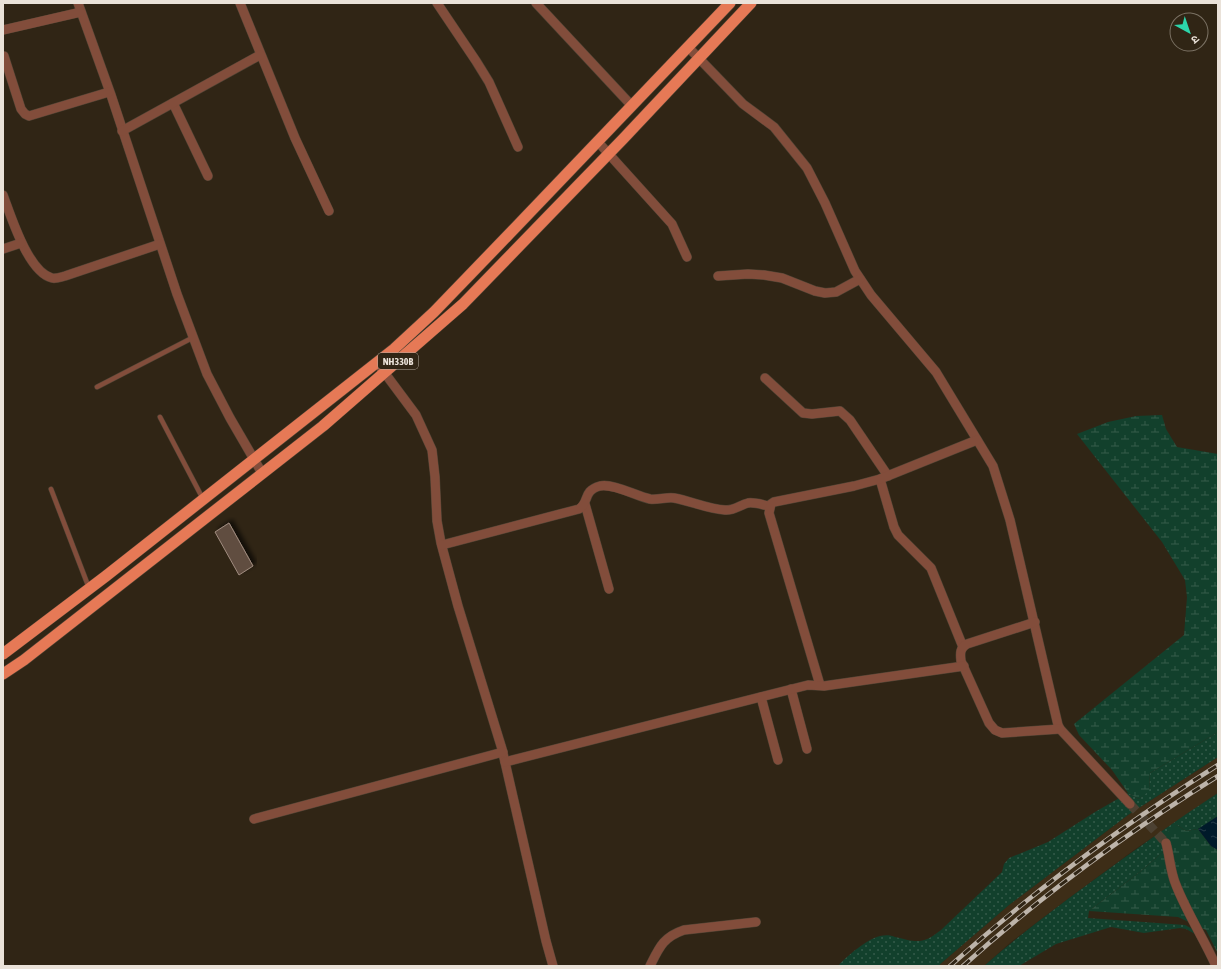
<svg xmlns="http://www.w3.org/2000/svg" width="1221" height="969" font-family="'Asap Condensed','Noto Sans Devanagari',sans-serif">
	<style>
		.built { fill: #3d2d17 }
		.grass { fill: url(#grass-dots) }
		.wetland { fill: url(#wetland-marsh) }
		.water { fill: url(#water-ripples) }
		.building { fill: #604d41; stroke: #a08c7f; filter: url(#shadow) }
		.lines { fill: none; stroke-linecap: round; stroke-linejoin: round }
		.minor-tunnel { stroke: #4c4132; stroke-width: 9; stroke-dasharray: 9 4.5; stroke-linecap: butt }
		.service-casing { stroke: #4e4334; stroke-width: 5.5 }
		.minor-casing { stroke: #4e4334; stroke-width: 10 }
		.trunk-casing { stroke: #4e4334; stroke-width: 12 }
		.service { stroke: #824d3b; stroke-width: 4.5 }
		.minor { stroke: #824d3b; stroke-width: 9 }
		.trunk { stroke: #e67956; stroke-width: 11 }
		.rail-casing { stroke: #bdb4aa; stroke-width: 4.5 }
		.rail { stroke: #302515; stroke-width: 3; stroke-dasharray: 9; stroke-linecap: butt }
		.labels { text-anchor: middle; stroke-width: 4; stroke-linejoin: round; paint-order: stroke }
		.shield { fill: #302515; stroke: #b2a99e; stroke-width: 1 }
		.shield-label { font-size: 10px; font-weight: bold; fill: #eae2d9 }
	</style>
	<defs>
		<pattern id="grass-dots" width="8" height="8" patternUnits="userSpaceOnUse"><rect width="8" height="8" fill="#12402c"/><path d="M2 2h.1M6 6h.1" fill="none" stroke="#355b4a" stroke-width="1.8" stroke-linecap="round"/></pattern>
		<pattern id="wetland-marsh" width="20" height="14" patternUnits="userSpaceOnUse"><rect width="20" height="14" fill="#12402c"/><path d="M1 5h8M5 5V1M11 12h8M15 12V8" fill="none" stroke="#355b4a"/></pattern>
		<pattern id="water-ripples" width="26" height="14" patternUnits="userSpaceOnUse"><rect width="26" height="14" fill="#001a2a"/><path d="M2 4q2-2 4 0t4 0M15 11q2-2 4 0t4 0" fill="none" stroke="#253b48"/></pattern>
		<filter id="shadow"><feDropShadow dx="3.5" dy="-3.5" stdDeviation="2" flood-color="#0009"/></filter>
	</defs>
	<rect width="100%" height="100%" fill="#302515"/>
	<polygon class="built" points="1218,757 1218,793 1134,850 1057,907 1011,942 984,966 938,966 1009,905 1128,815"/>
	<g class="grass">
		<path d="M 1218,732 L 1218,757 L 1128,815 L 1009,905 L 938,966 L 838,966 C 847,956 867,939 880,936 C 885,935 891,935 895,937 C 917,942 922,945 941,930 L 1002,872 L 1004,864 L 1009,858 L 1048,842 L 1095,812 L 1128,793 L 1139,799 L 1149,790 L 1150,773 Z"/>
		<path d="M 1218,793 L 1218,816 L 1204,826 L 1198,829 L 1186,831 L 1177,825 L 1164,851 L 1141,871 L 1089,911 L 1088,918 L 1185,925 L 1200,933 L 1205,950 L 1195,934 L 1186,929 L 1180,928 L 1144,933 L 1111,927 L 1056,944 L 1019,966 L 984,966 C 1018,936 1054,909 1091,882 C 1133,851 1175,821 1218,793 Z"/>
	</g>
	<g class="wetland">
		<polygon points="1162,415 1166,429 1177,447 1218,454 1218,732 1150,773 1149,791 1139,799 1128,793 1112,770 1079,735 1074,724 1184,635 1187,597 1185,580 1162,542 1077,434 1108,422 1136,416"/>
		<polygon points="1177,825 1186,831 1198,829 1211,846 1218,850 1218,954 1206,930 1178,917 1089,911 1141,871 1164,851 1163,836"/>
	</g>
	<polygon class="water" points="1218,816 1218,850 1211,846 1198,829"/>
	<polygon class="building" points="229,523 253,566 239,575 215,532"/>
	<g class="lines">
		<polyline class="minor-tunnel" points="1130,804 1166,843"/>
		<g class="service-casing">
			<g id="service">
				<polyline points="97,387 194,337"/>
				<polyline points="160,417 203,499"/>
				<polyline points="51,489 89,588"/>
			</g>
		</g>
		<g class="minor-casing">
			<g id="minor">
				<polyline points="78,3 111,95 177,294 207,374 230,418 262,473"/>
				<polyline points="240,3 295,138 329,211"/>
				<polyline points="437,3 476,61 489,82 518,147"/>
				<polyline points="536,3 632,106"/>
				<polyline points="3,30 81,12"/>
				<polyline points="688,47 743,104 774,127 807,168 825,203 855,271 871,295 936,372 993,466 1010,520 1058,725 1060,729 1130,804"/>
				<polyline points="4,56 21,109 25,114 29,116 109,92"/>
				<polyline points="173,103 208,176"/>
				<polyline points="122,131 260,55"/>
				<polyline points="598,142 672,224 687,257"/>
				<path d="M 3,195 C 11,216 28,272 52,278 C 56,279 61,277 65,276 L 160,244"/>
				<polyline points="3,249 21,243"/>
				<polyline points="718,276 748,274 764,275 782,278 815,291 825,293 836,292 860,279"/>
				<polyline points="381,368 416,415 432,450 435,477 437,521 441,543 458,606 502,749 546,941 553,966"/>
				<polyline points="765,378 803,413 812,414 840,411 850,420 888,476"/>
				<polyline points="880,479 894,527 898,535 931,568 963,647"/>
				<polyline points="585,504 609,589"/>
				<path d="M 442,545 L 579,509 C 590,502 582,491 600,486 C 613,483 636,496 650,499 C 658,500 666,497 674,498 C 691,501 708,509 725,510 C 734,511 740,505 748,503 C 755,502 763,505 769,506"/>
				<path d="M 1035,622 L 967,644 C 960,648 960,653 961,661 L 989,723 L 995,730 L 1002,733 L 1060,729"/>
				<polyline points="820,685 769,513 771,504 774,502 854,486 880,479 977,440"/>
				<polyline points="791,689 807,749"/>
				<polyline points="761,697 778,760"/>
				<polyline points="505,762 808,685 824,686 964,666"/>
				<polyline points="254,819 503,752"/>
				<path d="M 1166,843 C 1170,857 1170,871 1176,885 C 1187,913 1204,939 1216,966"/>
				<path d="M 650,966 C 659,948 663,937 684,930 L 756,922"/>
			</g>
		</g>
		<g class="trunk-casing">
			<g id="trunk">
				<polyline points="3,654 106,576 394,349 434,312 514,229 730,3"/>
				<polyline points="3,674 24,660 323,426 463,304 623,139 751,3"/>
			</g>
		</g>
		<use href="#service" class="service"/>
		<use href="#minor" class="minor"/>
		<use href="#trunk" class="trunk"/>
		<g class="rail-casing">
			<g id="rail">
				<path d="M 950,966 C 1033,891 1123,825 1218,765"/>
				<path d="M 963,966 C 1042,895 1128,832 1218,776"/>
			</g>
		</g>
		<use href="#rail" class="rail"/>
	</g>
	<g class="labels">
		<rect class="shield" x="378" y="353" width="40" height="16" rx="3"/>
		<g class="shield-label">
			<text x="398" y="365">NH330B</text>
		</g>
	</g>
	<rect width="1221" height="969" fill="none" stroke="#eae2d9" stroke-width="8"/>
	<g transform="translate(1189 32) rotate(140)"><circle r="19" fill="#302515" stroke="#7a7163"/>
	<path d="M0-3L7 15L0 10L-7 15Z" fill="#2cd5ab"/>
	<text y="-6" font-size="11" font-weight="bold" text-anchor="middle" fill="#eae2d9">उ</text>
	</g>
</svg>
